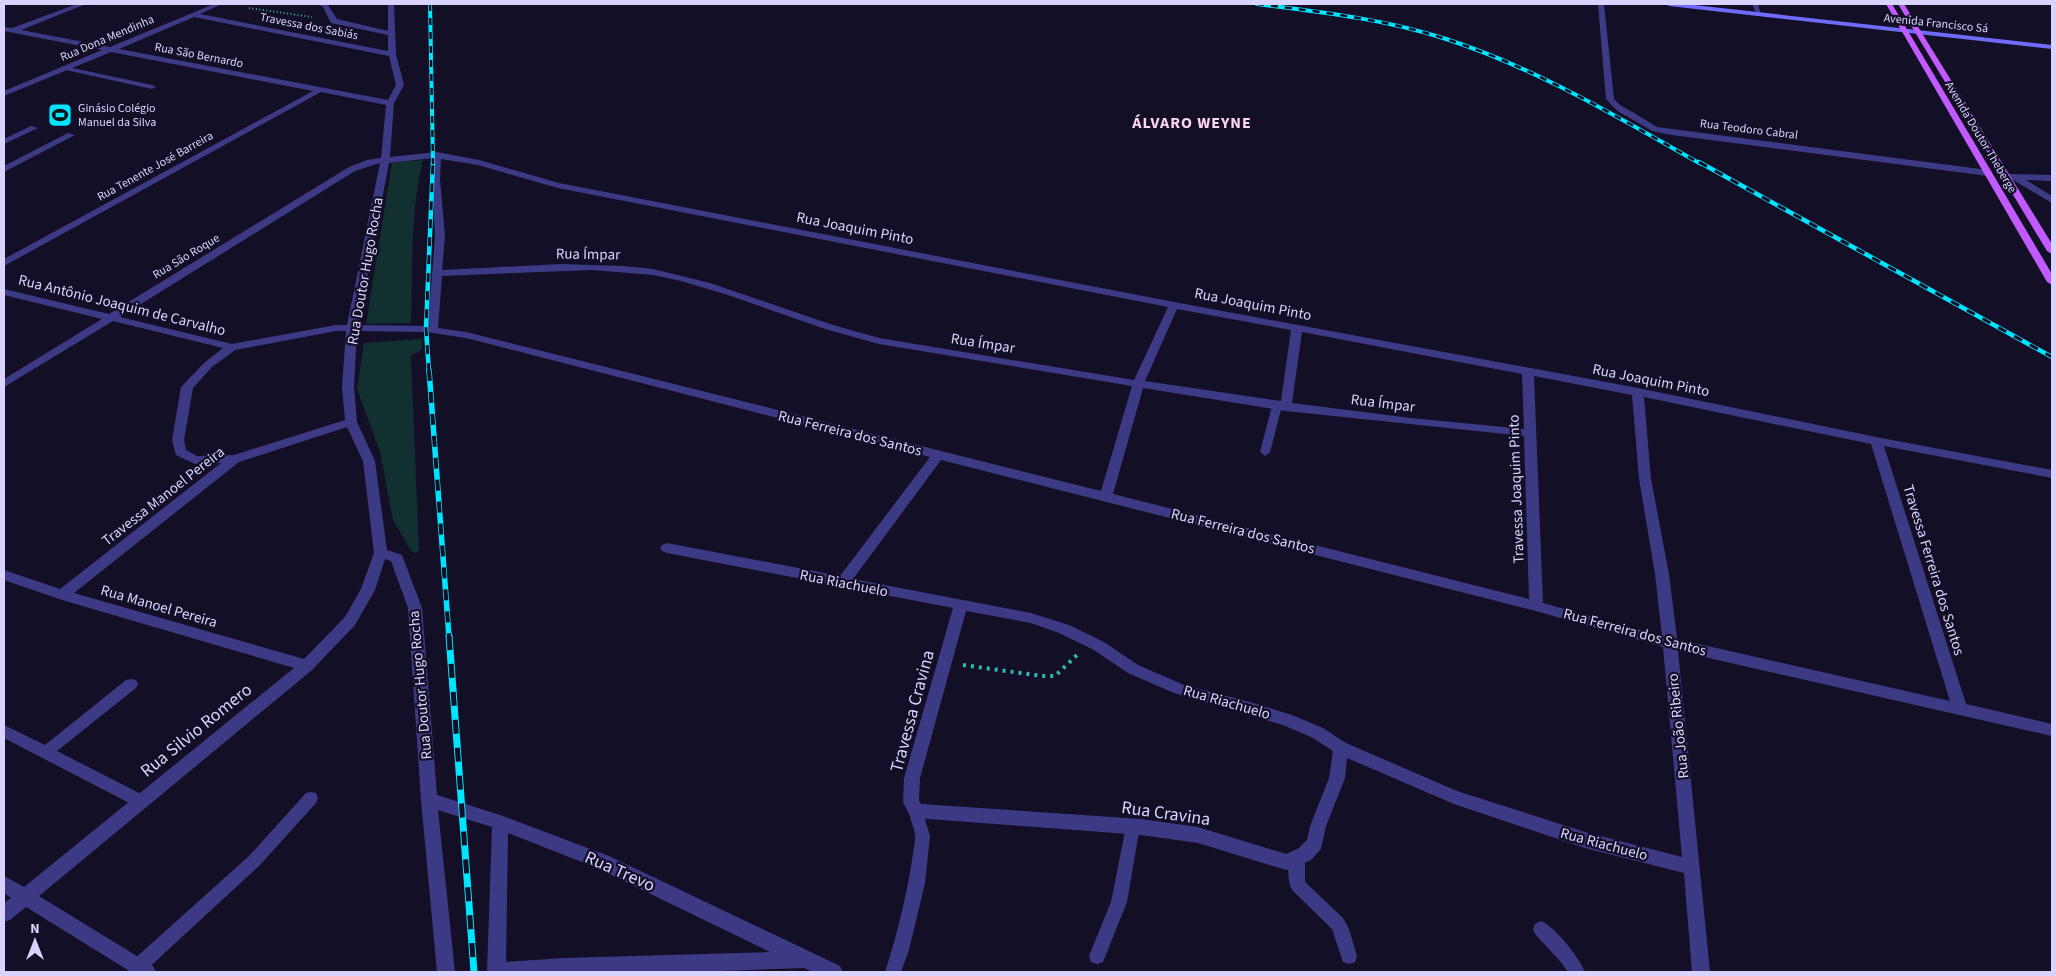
<svg xmlns="http://www.w3.org/2000/svg" width="2056" height="976" font-family="'Source Sans 3',sans-serif">
	<style>
		.green { fill: #12302f }
		.lines { fill: none; stroke-linecap: round; stroke-linejoin: round }
		.path-far1 { stroke: #2fb8b0; stroke-width: 2; stroke-dasharray: 1 2.5; stroke-linecap: butt }
		.path { stroke: #2fb8b0; stroke-width: 4; stroke-dasharray: 3 5; stroke-linecap: butt }
		.service { fill: #3d3a85; fill-rule: evenodd }
		.pedestrian { fill: #3d3a85; fill-rule: evenodd }
		.minor { fill: #3d3a85; fill-rule: evenodd }
		.secondary { fill: #6f6bff; fill-rule: evenodd }
		.primary { fill: #c25bff; fill-rule: evenodd }
		.rail-far3-casing { stroke: #00e5ff; stroke-width: 4 }
		.rail-far2-casing { stroke: #00e5ff; stroke-width: 4.5 }
		.rail-far1-casing { stroke: #00e5ff; stroke-width: 5.5 }
		.rail-casing { stroke: #00e5ff; stroke-width: 7 }
		.rail-far3 { stroke: #130f26; stroke-width: 2.5; stroke-dasharray: 7; stroke-linecap: butt }
		.rail-far2 { stroke: #130f26; stroke-width: 3; stroke-dasharray: 9; stroke-linecap: butt }
		.rail-far1 { stroke: #130f26; stroke-width: 4; stroke-dasharray: 11; stroke-linecap: butt }
		.rail { stroke: #130f26; stroke-width: 5; stroke-dasharray: 14; stroke-linecap: butt }
		.labels { text-anchor: middle; stroke-width: 4.5; stroke-linejoin: round; paint-order: stroke }
		.far-street-label { font-size: 12px; fill: #d9d4ff; stroke: #130f26 }
		.far-poi-label { font-size: 12px; fill: #d9d4ff; stroke: #130f26; text-anchor: start }
		.street-label { font-size: 15px; fill: #d9d4ff; stroke: #130f26 }
		.far-district-label { font-size: 16px; font-weight: bold; letter-spacing: 1px; fill: #ffd6f0; stroke: #130f26 }
		.near-street-label { font-size: 18px; fill: #d9d4ff; stroke: #130f26 }
	</style>
	<rect width="100%" height="100%" fill="#130f26"/>
	<g class="green">
		<path d="M 423,160 C 410,212 413,269 411,323 L 366,324 L 392,163 Z"/>
		<polygon points="422,339 421,351 411,355 419,551 415,553 411,551 393,520 380,452 357,389 364,343"/>
	</g>
	<g class="lines">
		<polyline class="path-far1" points="249,8 312,17"/>
		<polyline class="path" points="963,665 1042,676 1055,676 1077,655"/>
		<g class="service">
			<polygon points="63,66 152,85 156,87 152,89 61,69 61,67"/>
			<polygon points="1277,403 1282,406 1270,452 1265,456 1260,452 1272,406"/>
			<polygon points="131,679 136,680 138,684 136,688 57,751 145,796 147,801 145,806 140,808 135,806 4,738 4,725 45,745 126,680"/>
			<polygon points="311,792 316,793 318,798 316,803 259,866 144,972 132,972 130,967 132,961 249,856 306,793"/>
			<path d="M 916,804 L 921,806 L 930,836 L 925,883 L 909,950 L 901,972 L 885,972 C 899,929 909,885 915,840 C 917,829 906,817 911,806 Z"/>
			<polygon points="1133,819 1138,821 1140,826 1127,902 1103,962 1097,964 1091,962 1089,956 1111,902 1126,826 1128,821"/>
			<path d="M 1297,851 L 1302,853 L 1305,858 L 1305,882 L 1343,918 L 1349,929 L 1357,956 L 1355,962 L 1349,964 L 1343,962 L 1332,929 L 1292,890 C 1287,881 1287,863 1292,853 Z"/>
			<path d="M 1541,921 C 1556,928 1579,957 1585,972 L 1568,972 L 1560,961 L 1535,934 L 1533,929 L 1535,924 Z"/>
		</g>
		<polygon class="pedestrian" points="1628,113 1634,113 1657,127 1672,129 1988,170 1992,173 1988,176 1672,135 1652,131 1628,117"/>
		<g class="minor">
			<path d="M 77,4 L 86,4 L 21,30 L 110,47 L 214,4 L 222,4 L 200,14 L 388,51 L 388,35 L 331,23 L 323,7 L 318,4 L 328,5 L 337,19 L 388,31 L 388,4 L 394,4 L 396,54 L 404,85 L 394,103 L 390,157 L 437,152 L 479,160 L 559,183 L 1174,302 L 1638,388 L 1876,437 L 2052,470 L 2052,478 L 1884,446 L 1966,704 L 2052,724 L 2052,736 L 1678,651 L 1710,972 L 1692,972 L 1684,873 L 1585,848 L 1454,804 L 1347,758 L 1345,778 L 1326,826 L 1321,849 L 1311,860 L 1286,870 L 1198,843 L 1141,835 L 916,818 L 910,816 L 903,802 L 904,778 L 953,608 L 667,553 L 662,551 L 660,548 L 662,545 L 667,543 L 840,576 L 930,457 L 466,338 L 426,332 L 357,331 L 354,387 L 357,422 L 375,461 L 387,550 L 402,555 L 422,608 L 437,795 L 500,815 L 609,856 L 840,966 L 843,972 L 813,972 L 804,968 L 691,972 L 487,972 L 492,827 L 438,810 L 455,972 L 437,972 L 421,800 L 408,608 L 391,561 L 385,559 L 375,590 L 355,625 L 312,670 L 39,896 L 153,966 L 156,972 L 131,972 L 26,907 L 10,920 L 4,922 L 4,903 L 11,898 L 4,893 L 4,876 L 24,887 L 294,668 L 62,600 L 4,580 L 4,570 L 60,589 L 221,463 L 195,464 L 176,455 L 172,440 L 181,387 L 204,363 L 223,348 L 113,321 L 4,387 L 4,379 L 102,319 L 4,295 L 4,289 L 109,314 L 349,167 L 367,160 L 381,158 L 386,105 L 321,92 L 4,266 L 4,259 L 313,91 L 111,52 L 4,96 L 4,91 L 102,50 L 4,31 L 4,27 L 12,28 ZM 194,17 L 389,56 L 396,85 L 388,100 L 119,49 ZM 433,158 L 432,179 L 435,236 L 428,326 L 358,325 L 389,163 ZM 441,159 L 478,165 L 558,188 L 1168,307 L 1134,380 L 879,338 L 833,325 L 710,283 L 653,269 L 623,266 L 561,264 L 442,270 L 445,236 L 440,179 ZM 380,163 L 347,325 L 336,325 L 232,344 L 120,317 L 355,171 ZM 592,270 L 653,275 L 681,281 L 728,295 L 825,329 L 879,344 L 1132,386 L 1101,491 L 466,332 L 438,328 L 442,276 ZM 1177,309 L 1291,330 L 1281,401 L 1145,381 ZM 336,331 L 346,331 L 342,387 L 345,420 L 234,455 L 197,456 L 186,450 L 184,440 L 193,388 L 212,367 L 235,350 ZM 1302,332 L 1522,374 L 1524,429 L 1411,418 L 1292,403 ZM 1534,376 L 1632,395 L 1639,479 L 1655,574 L 1662,636 L 1543,603 ZM 1143,388 L 1286,411 L 1524,436 L 1529,599 L 1113,494 ZM 1644,397 L 1871,444 L 1950,701 L 1677,639 L 1669,574 L 1651,479 ZM 347,427 L 363,461 L 374,553 L 361,589 L 345,617 L 304,659 L 74,593 L 239,462 ZM 941,460 L 1536,611 L 1663,647 L 1682,857 L 1585,832 L 1457,791 L 1346,743 L 1323,728 L 1292,715 L 1250,702 L 1184,685 L 1138,665 L 1104,642 L 1069,625 L 1031,613 L 853,579 ZM 966,611 L 1031,623 L 1059,633 L 1094,650 L 1128,673 L 1174,693 L 1283,725 L 1313,738 L 1333,751 L 1329,778 L 1310,826 L 1307,840 L 1299,848 L 1286,854 L 1198,827 L 1141,819 L 921,804 L 919,801 L 920,778 ZM 508,833 L 597,868 L 770,952 L 564,958 L 506,962 Z"/>
			<path d="M 1598,4 L 1604,4 L 1614,99 L 1620,105 L 1634,113 L 1634,117 C 1623,118 1613,107 1606,99 Z"/>
			<polygon points="1752,4 1758,4 1761,15 1757,15"/>
			<polygon points="31,126 38,128 4,144 4,139"/>
			<polygon points="68,133 75,135 4,172 4,166"/>
			<polygon points="2007,174 2052,175 2052,181 2026,180 2052,196 2052,203 2013,180 2004,179 2004,175"/>
		</g>
		<polygon class="secondary" points="1666,4 1685,4 2052,45 2052,49 1669,6"/>
		<g class="primary">
			<polygon points="1886,4 1892,4 2052,274 2052,285 2047,282"/>
			<polygon points="1898,4 1904,4 2052,244 2052,254 2047,251"/>
		</g>
		<g class="rail-far3-casing">
			<g id="rail-far3">
				<polyline points="430,4 433,164"/>
				<path d="M 1257,4 C 1321,12 1385,19 1446,39 C 1536,68 1619,118 1701,164"/>
			</g>
		</g>
		<g class="rail-far2-casing">
			<g id="rail-far2">
				<polyline points="1699,162 2052,357"/>
				<polyline points="429,372 426,329 433,162"/>
			</g>
		</g>
		<g class="rail-far1-casing">
			<polyline id="rail-far1" points="429,370 449,637"/>
		</g>
		<g class="rail-casing">
			<polyline id="rail" points="449,636 474,972"/>
		</g>
		<use href="#rail-far3" class="rail-far3"/>
		<use href="#rail-far2" class="rail-far2"/>
		<use href="#rail-far1" class="rail-far1"/>
		<use href="#rail" class="rail"/>
	</g>
	<defs>
		<g id="stadium-square" transform="scale(1.25)"><rect x="-9" y="-9" width="18" height="18" rx="4" fill="#00e5ff" stroke="#130f26"/><path d="M0-5a6.5 5 0 1 0 0 10a6.5 5 0 1 0 0-10ZM-3.5-1.8h7v3.6h-7Z" fill="#111"/></g>
	</defs>
	<g fill-rule="evenodd">
		<use href="#stadium-square" x="60" y="115"/>
	</g>
	<g class="labels">
		<g class="far-street-label">
			<text transform="translate(1936 23) rotate(6)" y="4">Avenida Francisco Sá</text>
			<text transform="translate(309 26) rotate(11)" y="4">Travessa dos Sabiás</text>
			<text transform="translate(107 38) rotate(-23)" y="4">Rua Dona Mendinha</text>
			<text transform="translate(199 55) rotate(11)" y="4">Rua São Bernardo</text>
			<text transform="translate(1749 129) rotate(7)" y="4">Rua Teodoro Cabral</text>
			<text transform="translate(1981 137) rotate(59)" y="4">Avenida Doutor Theberge</text>
			<text transform="translate(155 166) rotate(-29)" y="4">Rua Tenente José Barreira</text>
			<text transform="translate(186 256) rotate(-31)" y="4">Rua São Roque</text>
		</g>
		<g class="far-poi-label">
			<text x="78" y="112">Ginásio Colégio<tspan x="78" dy="14">Manuel da Silva</tspan></text>
		</g>
		<g class="street-label">
			<text transform="translate(855 228) rotate(11)" y="5">Rua Joaquim Pinto</text>
			<text transform="translate(588 254) rotate(1)" y="5">Rua Ímpar</text>
			<text transform="translate(365 271) rotate(-80)" y="5">Rua Doutor Hugo Rocha</text>
			<text transform="translate(1253 304) rotate(11)" y="5">Rua Joaquim Pinto</text>
			<text transform="translate(122 305) rotate(14)" y="5">Rua Antônio Joaquim de Carvalho</text>
			<text transform="translate(983 343) rotate(9)" y="5">Rua Ímpar</text>
			<text transform="translate(1651 380) rotate(11)" y="5">Rua Joaquim Pinto</text>
			<text transform="translate(1383 403) rotate(7)" y="5">Rua Ímpar</text>
			<text transform="translate(850 433) rotate(14)" y="5">Rua Ferreira dos Santos</text>
			<text transform="translate(1516 489) rotate(-92)" y="5">Travessa Joaquim Pinto</text>
			<text transform="translate(163 496) rotate(-38)" y="5">Travessa Manoel Pereira</text>
			<text transform="translate(1243 531) rotate(14)" y="5">Rua Ferreira dos Santos</text>
			<text transform="translate(1934 570) rotate(73)" y="5">Travessa Ferreira dos Santos</text>
			<text transform="translate(844 583) rotate(11)" y="5">Rua Riachuelo</text>
			<text transform="translate(159 606) rotate(16)" y="5">Rua Manoel Pereira</text>
			<text transform="translate(1635 632) rotate(15)" y="5">Rua Ferreira dos Santos</text>
			<text transform="translate(420 685) rotate(-95)" y="5">Rua Doutor Hugo Rocha</text>
			<text transform="translate(1227 702) rotate(16)" y="5">Rua Riachuelo</text>
			<text transform="translate(1678 726) rotate(-96)" y="5">Rua João Ribeiro</text>
			<text transform="translate(1604 844) rotate(15)" y="5">Rua Riachuelo</text>
		</g>
		<g class="far-district-label">
			<text x="1192" y="128">ÁLVARO WEYNE</text>
		</g>
		<g class="near-street-label">
			<text transform="translate(912 711) rotate(-75)" y="6">Travessa Cravina</text>
			<text transform="translate(196 730) rotate(-39)" y="6">Rua Silvio Romero</text>
			<text transform="translate(1166 813) rotate(8)" y="6">Rua Cravina</text>
			<text transform="translate(620 871) rotate(24)" y="6">Rua Trevo</text>
		</g>
	</g>
	<rect width="2056" height="976" fill="none" stroke="#d9d4ff" stroke-width="10"/>
	<g transform="translate(35 941)" stroke="#130f26" stroke-width="4" paint-order="stroke">
	<path d="M0-4L9 19L0 12L-9 19Z" fill="#d9d4ff"/>
	<text y="-8" font-size="14" font-weight="bold" text-anchor="middle" fill="#d9d4ff">N</text>
	</g>
</svg>
